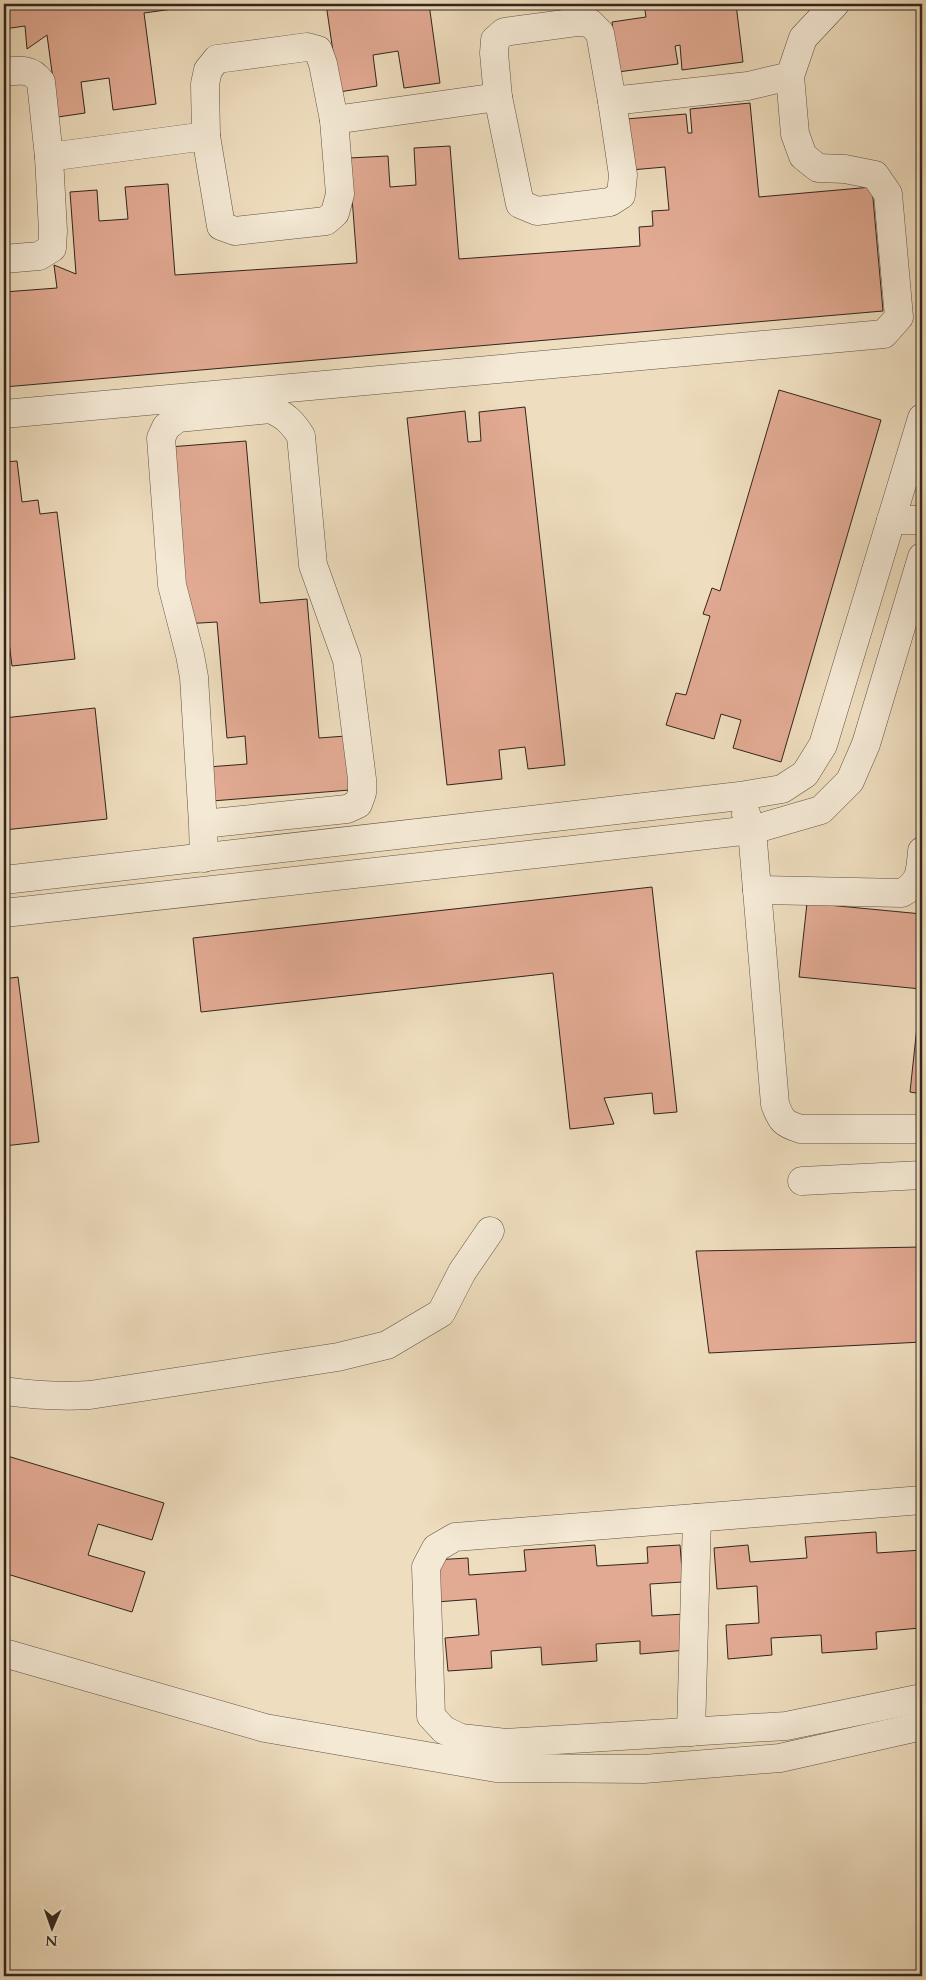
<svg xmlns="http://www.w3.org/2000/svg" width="926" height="1980" font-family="Cardo,serif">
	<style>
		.building { fill: #e2aa93; stroke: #31251d }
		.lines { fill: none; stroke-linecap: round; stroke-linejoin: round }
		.minor-casing { stroke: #605345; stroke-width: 29 }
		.minor { stroke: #f4e9d5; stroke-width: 28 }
	</style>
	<rect width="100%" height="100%" fill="#eeddbe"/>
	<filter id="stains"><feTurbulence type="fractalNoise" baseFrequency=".004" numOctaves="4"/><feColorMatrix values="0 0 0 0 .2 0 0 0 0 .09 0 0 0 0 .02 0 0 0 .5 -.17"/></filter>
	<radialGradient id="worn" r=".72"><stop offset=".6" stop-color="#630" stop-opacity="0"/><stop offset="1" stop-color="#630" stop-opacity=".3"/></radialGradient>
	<g class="building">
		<polygon points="4,4 209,4 144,13 156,104 113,110 109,78 81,82 85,113 58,117 47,35 27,49 25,26 4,29"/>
		<polygon points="326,4 429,4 440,83 404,88 398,51 373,55 377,86 339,92"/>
		<polygon points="644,4 736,4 743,62 682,70 680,45 675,46 678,64 618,72 612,22 646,17"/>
		<polygon points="750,103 759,197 872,187 883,311 4,387 4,292 57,288 54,265 76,274 70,192 97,190 99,221 128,219 125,187 168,184 175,275 357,263 349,158 388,156 390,187 416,185 414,148 450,146 459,259 640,246 639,227 653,226 652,211 669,210 665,167 631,170 626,119 686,114 688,133 692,133 690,109"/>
		<polygon points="779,390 881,420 781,762 733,748 741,720 721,714 714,739 666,725 676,693 686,695 710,616 703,614 712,588 720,591"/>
		<polygon points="525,407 565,765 528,769 525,747 499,750 502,779 447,785 407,418 465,411 468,442 481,441 479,412"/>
		<polygon points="246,441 260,603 307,599 319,738 346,736 350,790 212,801 208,767 247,764 245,736 227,738 217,622 183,624 169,447"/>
		<polygon points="17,461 22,502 38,500 40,514 57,512 75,659 12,666 4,603 4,462"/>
		<polygon points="95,708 107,819 4,830 4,718"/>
		<polygon points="652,887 677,1112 654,1114 652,1093 604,1098 614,1124 570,1129 553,973 201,1012 193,938"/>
		<polygon points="807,903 922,914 922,1094 910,1092 921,989 799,977"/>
		<polygon points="18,977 39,1142 4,1146 4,979"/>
		<polygon points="922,1247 922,1342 709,1353 696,1251"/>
		<polygon points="4,1455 164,1503 152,1540 98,1524 88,1555 145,1572 132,1612 4,1573"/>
		<polygon points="876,1532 877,1553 922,1550 922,1640 920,1628 876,1632 877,1649 822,1653 821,1635 771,1638 772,1655 728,1659 726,1625 759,1623 757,1586 717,1589 714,1548 748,1545 750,1562 807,1558 805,1537"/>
		<polygon points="595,1545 597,1566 648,1563 647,1547 680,1545 683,1582 650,1584 652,1616 684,1614 687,1650 640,1654 640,1641 596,1644 597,1661 542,1665 541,1647 491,1651 492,1668 448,1671 445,1638 479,1635 476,1599 436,1602 434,1560 468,1558 469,1575 526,1571 524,1550"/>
	</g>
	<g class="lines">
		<g class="minor-casing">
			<g id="minor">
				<path d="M 4,72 C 20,70 31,68 41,82 L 49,157"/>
				<polyline points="498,97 494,53 495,40 504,32 578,22 590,23 600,33 612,101"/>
				<polyline points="206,136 205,84 208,70 217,59 307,47 318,50 323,64 334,120"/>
				<polyline points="4,259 39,256 52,248 53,231 49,157 206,136 221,226 235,231 326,221 335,213 340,194 334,120 498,97 520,204 537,211 610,202 621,195 623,175 612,101 748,86 790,76 803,38 835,4"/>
				<polyline points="4,414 884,334 899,317 888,194 875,175 845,169 818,168 803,156 795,134 790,76"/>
				<polyline points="891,520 922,520"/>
				<path d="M 746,814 L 752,830 L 775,1104 C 781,1121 784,1124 801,1129 L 922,1129"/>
				<path d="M 203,824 L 347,809 L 358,804 L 362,793 L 362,779 L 347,660 L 313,565 L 301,436 C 292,422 285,415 270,409 L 178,418 L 166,427 L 161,438 L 172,585 L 190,655 L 194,677 L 203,824 L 204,858"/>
				<polyline points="4,880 740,796 782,789 805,774 823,745 922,418"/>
				<path d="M 757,890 L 902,893 C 921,882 920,872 922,851"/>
				<polyline points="4,913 752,830 821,810 850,781 866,744 922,557"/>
				<polyline points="802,1181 922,1175"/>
				<path d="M 4,1391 C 33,1395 61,1397 90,1395 L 338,1357 L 387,1345 L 441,1313 L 462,1272 L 490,1231"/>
				<polyline points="922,1500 455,1537 436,1548 426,1567 431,1716 444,1730 461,1738 506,1743 786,1726 922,1698"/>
				<polyline points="4,1653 265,1728 496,1768 644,1769 780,1758 922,1726"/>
				<polyline points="691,1732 697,1518"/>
			</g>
		</g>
		<use href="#minor" class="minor"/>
	</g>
	<rect width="926" height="1980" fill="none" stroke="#eeddbe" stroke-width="20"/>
	<rect x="5" y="5" width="916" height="1970" fill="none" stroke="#31251d" stroke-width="2.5"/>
	<rect x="10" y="10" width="906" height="1960" fill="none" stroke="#31251d"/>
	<g transform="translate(52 1928) rotate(182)" stroke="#f4e9d5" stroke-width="4" paint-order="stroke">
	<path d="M0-4L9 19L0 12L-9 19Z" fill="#31251d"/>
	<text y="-8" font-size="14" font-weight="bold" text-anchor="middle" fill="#31251d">N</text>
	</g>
	<rect width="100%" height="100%" filter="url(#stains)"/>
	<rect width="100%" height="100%" fill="url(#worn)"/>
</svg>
